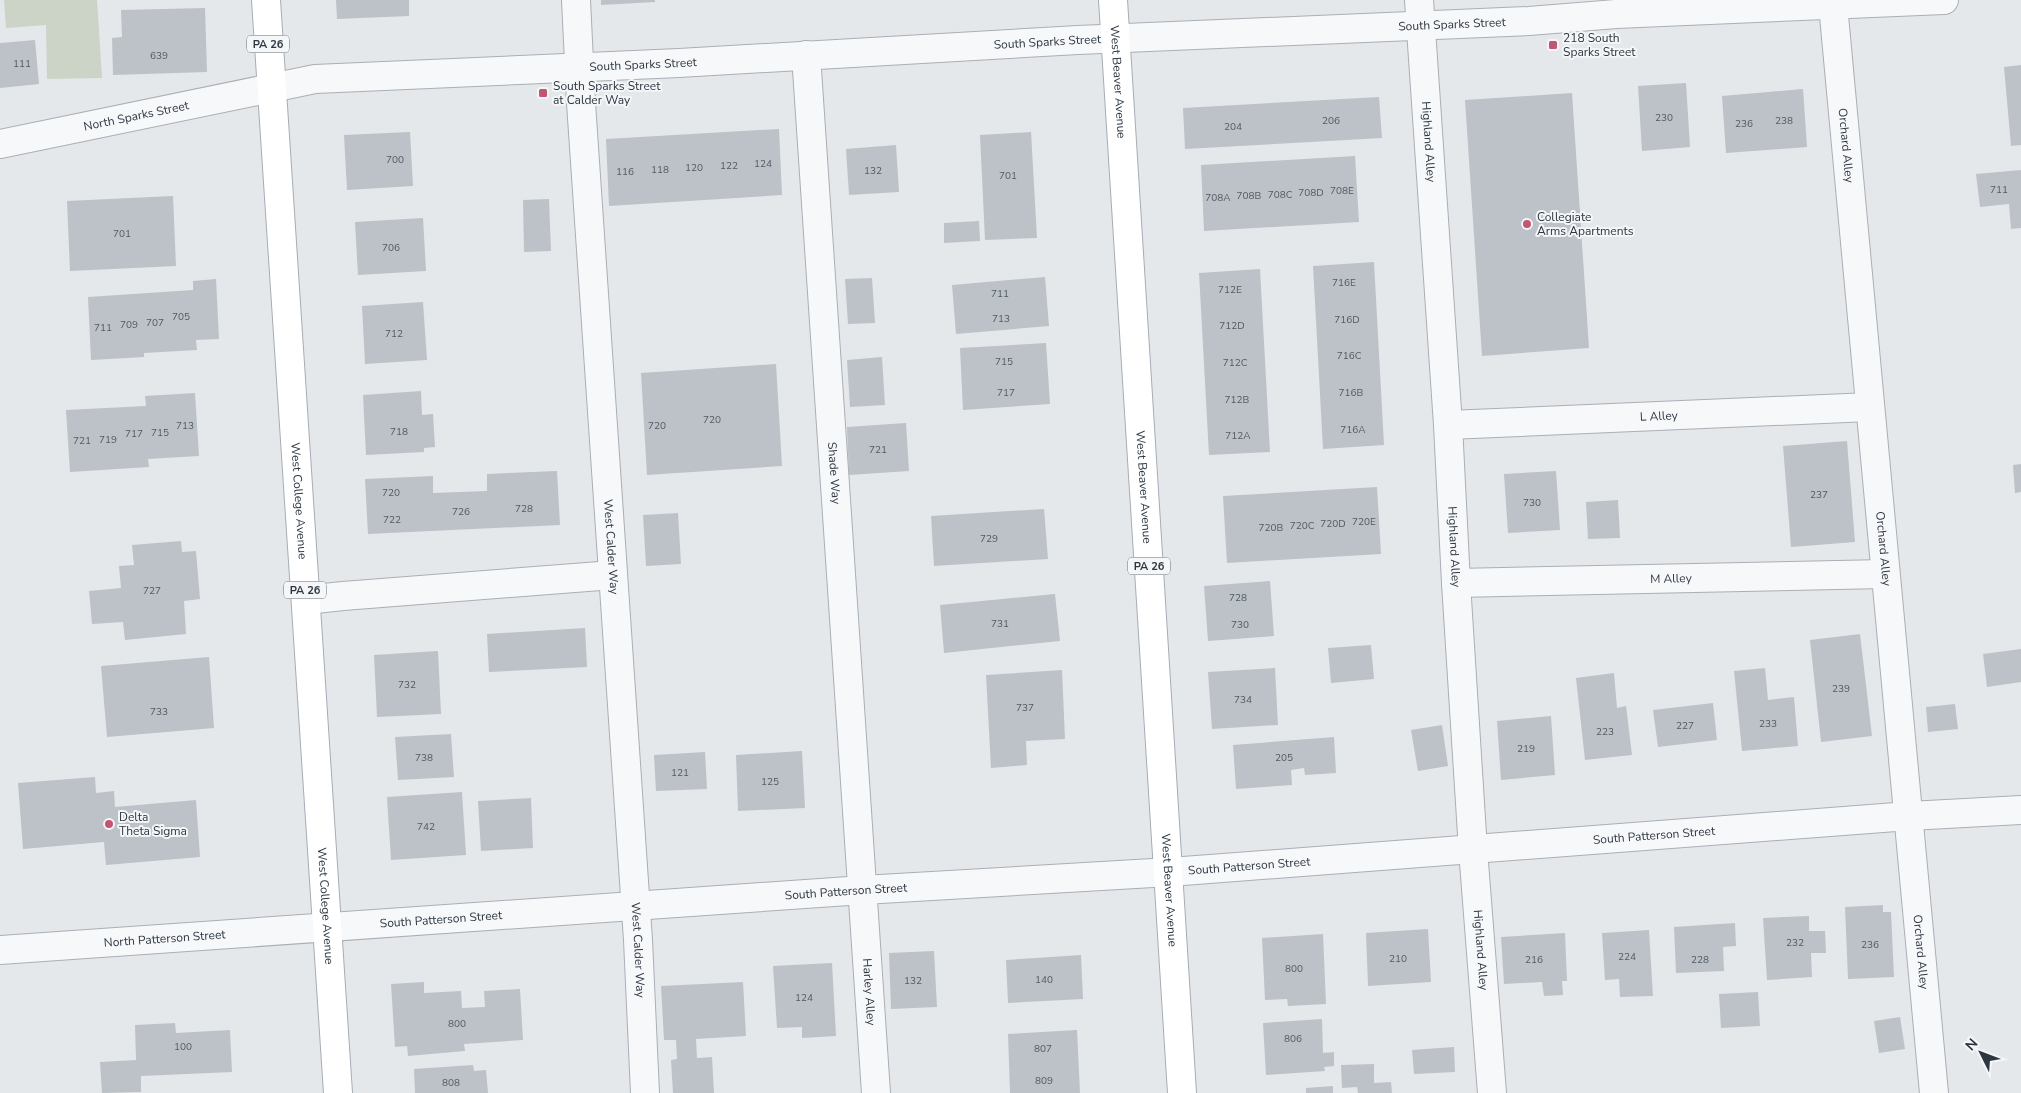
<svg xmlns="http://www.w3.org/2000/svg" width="2021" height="1093" font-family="'Nunito Sans',sans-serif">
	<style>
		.green { fill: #cbd4c6 }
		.building { fill: #bcc2c7 }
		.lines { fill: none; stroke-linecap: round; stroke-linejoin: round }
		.minor-casing { stroke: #a9afb5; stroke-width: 30 }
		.major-casing { stroke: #a5adb5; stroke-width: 30 }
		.minor { stroke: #f7f8f9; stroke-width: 28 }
		.major { stroke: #fff; stroke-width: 28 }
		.poi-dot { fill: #c25774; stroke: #f4f6f8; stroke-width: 2 }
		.labels { text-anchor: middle; stroke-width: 4; stroke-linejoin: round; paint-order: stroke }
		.number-label { font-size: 10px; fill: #515a63 }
		.shield { fill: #f4f6f8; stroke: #697079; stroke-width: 1 }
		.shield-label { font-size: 11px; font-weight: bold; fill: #2d3742 }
		.street-label { font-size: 12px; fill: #2d3742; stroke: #f4f6f8 }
		.poi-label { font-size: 12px; fill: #2d3742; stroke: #f4f6f8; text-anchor: start }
	</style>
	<rect width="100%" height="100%" fill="#e4e8eb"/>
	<polygon class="green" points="4,0 97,0 102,78 47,79 46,25 6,28"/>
	<g class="building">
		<polygon points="336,0 409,0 409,16 337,19"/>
		<polygon points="601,0 655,0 655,2 601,5"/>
		<polygon points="205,8 207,72 113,75 112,38 122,37 121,10"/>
		<polygon points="35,40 39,84 0,88 0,43"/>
		<polygon points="2021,65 2021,145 2011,146 2004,67"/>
		<polygon points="1686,83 1690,147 1642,151 1638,86"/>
		<polygon points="1803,89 1807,147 1726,153 1722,96"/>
		<polygon points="1572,93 1589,348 1482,356 1465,100"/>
		<polygon points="1379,97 1382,138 1185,149 1183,108"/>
		<polygon points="779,129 782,195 609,206 606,139"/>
		<polygon points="410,132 413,186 347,190 344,135"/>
		<polygon points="1031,132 1037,238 985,240 980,135"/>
		<polygon points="896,145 899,192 849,195 846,149"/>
		<polygon points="1355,156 1359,222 1204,231 1201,165"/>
		<polygon points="2021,170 2021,228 2011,229 2009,204 1980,207 1976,174"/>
		<polygon points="173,196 176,266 70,271 67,201"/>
		<polygon points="549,199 551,251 524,252 523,200"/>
		<polygon points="423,218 426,271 358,275 355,222"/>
		<polygon points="979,221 980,241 944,243 944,223"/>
		<polygon points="1374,262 1384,445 1323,449 1313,266"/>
		<polygon points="1260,269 1270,452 1209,455 1199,273"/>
		<polygon points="1045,277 1049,326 956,334 952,285"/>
		<polygon points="872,278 875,323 848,324 845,279"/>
		<polygon points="216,279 219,339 196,340 197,350 144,353 144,357 91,360 88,297 193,290 193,281"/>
		<polygon points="423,302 427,360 365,364 362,306"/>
		<polygon points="1046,343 1050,404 963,410 960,348"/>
		<polygon points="882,357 885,405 850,407 847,360"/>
		<polygon points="776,364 782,466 647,475 641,373"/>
		<polygon points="421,391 422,415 433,414 435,447 424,448 424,452 366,455 363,395"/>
		<polygon points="195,393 199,456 148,459 149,467 70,472 66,410 146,406 145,396"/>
		<polygon points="906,423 909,471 849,475 847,427"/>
		<polygon points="1847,441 1855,542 1791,547 1783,446"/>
		<polygon points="2021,464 2021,492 2015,493 2013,465"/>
		<polygon points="557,471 560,525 368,534 365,479 433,476 433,493 487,491 487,474"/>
		<polygon points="1556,471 1560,530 1508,533 1504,474"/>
		<polygon points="1377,487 1381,554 1227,563 1223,496"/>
		<polygon points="1618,500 1620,538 1588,539 1586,502"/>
		<polygon points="1044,509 1048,559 934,566 931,516"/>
		<polygon points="678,513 681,564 646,566 643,515"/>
		<polygon points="181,541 182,552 196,551 200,599 184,601 186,634 125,640 123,622 92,624 89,591 121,588 119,566 134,565 132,545"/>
		<polygon points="1270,581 1274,636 1208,641 1204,586"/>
		<polygon points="1055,594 1060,641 944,653 940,605"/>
		<polygon points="585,628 587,667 489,672 487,634"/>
		<polygon points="1860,634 1872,736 1821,742 1810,640"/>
		<polygon points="1371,645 1374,679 1331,683 1328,648"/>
		<polygon points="2021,649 2021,682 1987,687 1983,654"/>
		<polygon points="438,651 441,714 377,717 374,655"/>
		<polygon points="209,657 214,728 107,737 101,666"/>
		<polygon points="1275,668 1278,725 1212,729 1208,672"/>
		<polygon points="1765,668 1768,700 1794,697 1798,746 1742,751 1734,671"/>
		<polygon points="1062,670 1065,739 1026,741 1027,765 991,768 986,675"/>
		<polygon points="1614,673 1617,708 1626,706 1632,755 1585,760 1576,678"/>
		<polygon points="1713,703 1717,740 1658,747 1653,710"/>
		<polygon points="1955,704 1958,729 1928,732 1926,707"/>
		<polygon points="1551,716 1555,775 1501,780 1497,721"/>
		<polygon points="1442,725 1448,766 1418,771 1411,730"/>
		<polygon points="451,734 454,777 398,780 395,737"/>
		<polygon points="1334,737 1336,773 1305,775 1304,768 1291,770 1292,785 1236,789 1233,745"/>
		<polygon points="802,751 805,808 738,811 736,755"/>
		<polygon points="705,752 707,789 656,791 654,755"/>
		<polygon points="95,777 96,793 114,791 115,807 196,800 200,857 106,865 104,842 23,849 18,783"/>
		<polygon points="462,792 466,855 391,860 387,797"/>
		<polygon points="531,798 533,848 481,851 478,801"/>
		<polygon points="1883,905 1883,912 1891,912 1894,977 1848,979 1845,907"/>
		<polygon points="1809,916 1809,931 1825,931 1826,953 1811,953 1812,977 1767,980 1763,918"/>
		<polygon points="1735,923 1736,946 1723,947 1724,971 1676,973 1674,927"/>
		<polygon points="1428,929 1431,982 1368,986 1366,933"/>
		<polygon points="1649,930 1653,996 1620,997 1619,979 1605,980 1602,933"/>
		<polygon points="1565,933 1567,981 1562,981 1563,995 1544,996 1542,982 1504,984 1501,937"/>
		<polygon points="1323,934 1326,1004 1288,1006 1287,999 1265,1000 1262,938"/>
		<polygon points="934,951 937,1007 891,1009 889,953"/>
		<polygon points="1081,955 1083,999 1008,1003 1006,960"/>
		<polygon points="832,963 836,1036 802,1038 802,1027 777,1028 773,966"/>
		<polygon points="424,982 424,993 461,991 462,1008 485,1007 484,991 520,989 523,1040 464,1044 465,1051 408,1056 407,1046 395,1047 391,984"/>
		<polygon points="743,982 746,1036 696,1039 697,1058 712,1057 714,1093 673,1093 671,1060 677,1059 676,1040 664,1040 661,986"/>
		<polygon points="1758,992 1760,1026 1721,1028 1719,994"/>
		<polygon points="1900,1017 1905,1049 1879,1053 1874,1021"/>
		<polygon points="1322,1019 1323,1053 1334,1052 1334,1066 1324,1067 1325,1071 1266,1075 1263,1023"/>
		<polygon points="175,1023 176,1033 230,1030 232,1072 141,1076 141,1092 102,1093 100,1062 136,1060 135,1025"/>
		<polygon points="1077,1030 1080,1093 1010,1093 1008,1034"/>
		<polygon points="1454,1047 1455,1072 1414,1074 1412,1050"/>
		<polygon points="1374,1064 1374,1083 1391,1082 1392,1093 1358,1093 1357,1087 1342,1088 1341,1065"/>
		<polygon points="473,1065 474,1071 486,1070 488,1093 415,1093 414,1069"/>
		<polygon points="1333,1086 1333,1093 1306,1093 1306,1088"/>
	</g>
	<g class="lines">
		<g class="minor-casing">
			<g id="minor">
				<path id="s1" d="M 576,0 L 581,103 L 638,940 L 645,1093"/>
				<path id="s2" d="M 1419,0 L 1448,425 L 1456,583 L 1473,850 L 1492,1093"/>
				<path id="s3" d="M 1833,5 L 1934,1093"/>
				<path id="s4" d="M 806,55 L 876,1093"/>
				<path id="s5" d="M 0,144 L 315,79 L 679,63 L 1078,40 L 1529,21 L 1616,14 L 1944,0"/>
				<path id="s6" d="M 1448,425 L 1870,407"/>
				<path id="s7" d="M 1456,583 L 1885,574"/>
				<polyline points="306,600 343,596 613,575"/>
				<path id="s8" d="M 0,950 L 863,890 L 1170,872 L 1909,816 L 2021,810"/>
			</g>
		</g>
		<g class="major-casing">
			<g id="major">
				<path id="s9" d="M 266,0 L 338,1093"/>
				<path id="s10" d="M 1113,0 L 1182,1093"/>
			</g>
		</g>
		<use href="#minor" class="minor"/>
		<use href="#major" class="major"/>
	</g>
	<g class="poi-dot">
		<rect x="1548" y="40" width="10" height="10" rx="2.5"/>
		<rect x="538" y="88" width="10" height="10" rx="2.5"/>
		<circle cx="1527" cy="224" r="5"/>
		<circle cx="109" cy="824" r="5"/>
	</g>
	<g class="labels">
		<g class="number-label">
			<text x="159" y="59">639</text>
			<text x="22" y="67">111</text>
			<text x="1664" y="121">230</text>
			<text x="1331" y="124">206</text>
			<text x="1784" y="124">238</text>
			<text x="1744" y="127">236</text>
			<text x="1233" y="130">204</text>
			<text x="395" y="163">700</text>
			<text x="763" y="167">124</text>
			<text x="729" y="169">122</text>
			<text x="694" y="171">120</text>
			<text x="660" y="173">118</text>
			<text x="873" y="174">132</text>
			<text x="625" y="175">116</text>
			<text x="1008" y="179">701</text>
			<text x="1999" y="193">711</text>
			<text x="1342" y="194">708E</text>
			<text x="1311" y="196">708D</text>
			<text x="1280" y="198">708C</text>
			<text x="1249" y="199">708B</text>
			<text x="1218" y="201">708A</text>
			<text x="122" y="237">701</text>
			<text x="391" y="251">706</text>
			<text x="1344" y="286">716E</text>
			<text x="1230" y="293">712E</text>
			<text x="1000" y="297">711</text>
			<text x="181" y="320">705</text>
			<text x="1001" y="322">713</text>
			<text x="1347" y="323">716D</text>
			<text x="155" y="326">707</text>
			<text x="129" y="328">709</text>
			<text x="1232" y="329">712D</text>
			<text x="103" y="331">711</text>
			<text x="394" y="337">712</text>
			<text x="1349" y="359">716C</text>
			<text x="1004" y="365">715</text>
			<text x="1235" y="366">712C</text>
			<text x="1006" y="396">717</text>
			<text x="1351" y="396">716B</text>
			<text x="1237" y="403">712B</text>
			<text x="712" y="423">720</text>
			<text x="185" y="429">713</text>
			<text x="657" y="429">720</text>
			<text x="1353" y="433">716A</text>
			<text x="399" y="435">718</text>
			<text x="160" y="436">715</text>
			<text x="134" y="437">717</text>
			<text x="1238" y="439">712A</text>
			<text x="108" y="443">719</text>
			<text x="82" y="444">721</text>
			<text x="878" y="453">721</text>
			<text x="391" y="496">720</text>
			<text x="1819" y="498">237</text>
			<text x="1532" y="506">730</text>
			<text x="524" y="512">728</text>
			<text x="461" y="515">726</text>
			<text x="392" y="523">722</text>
			<text x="1364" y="525">720E</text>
			<text x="1333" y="527">720D</text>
			<text x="1302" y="529">720C</text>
			<text x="1271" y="531">720B</text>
			<text x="989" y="542">729</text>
			<text x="152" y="594">727</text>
			<text x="1238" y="601">728</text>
			<text x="1000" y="627">731</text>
			<text x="1240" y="628">730</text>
			<text x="407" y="688">732</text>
			<text x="1841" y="692">239</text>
			<text x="1243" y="703">734</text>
			<text x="1025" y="711">737</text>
			<text x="159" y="715">733</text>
			<text x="1768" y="727">233</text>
			<text x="1685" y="729">227</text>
			<text x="1605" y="735">223</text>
			<text x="1526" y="752">219</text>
			<text x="424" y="761">738</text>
			<text x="1284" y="761">205</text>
			<text x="680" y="776">121</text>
			<text x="770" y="785">125</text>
			<text x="426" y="830">742</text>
			<text x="1795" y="946">232</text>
			<text x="1870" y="948">236</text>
			<text x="1627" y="960">224</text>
			<text x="1398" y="962">210</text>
			<text x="1534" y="963">216</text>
			<text x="1700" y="963">228</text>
			<text x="1294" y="972">800</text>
			<text x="1044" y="983">140</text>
			<text x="913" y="984">132</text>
			<text x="804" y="1001">124</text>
			<text x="457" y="1027">800</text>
			<text x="1293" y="1042">806</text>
			<text x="183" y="1050">100</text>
			<text x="1043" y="1052">807</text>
			<text x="1044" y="1084">809</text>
			<text x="451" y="1086">808</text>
		</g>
		<g class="shield">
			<rect x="247" y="35.5" width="42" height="17" rx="4"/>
			<rect x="1128" y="557.5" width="42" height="17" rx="4"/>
			<rect x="284" y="581.5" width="42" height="17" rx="4"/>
		</g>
		<g class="shield-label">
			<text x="268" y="48">PA 26</text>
			<text x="1149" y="570">PA 26</text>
			<text x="305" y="594">PA 26</text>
		</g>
		<g class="street-label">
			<text dy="4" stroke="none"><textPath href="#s5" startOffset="1460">South Sparks Street</textPath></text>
			<text dy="4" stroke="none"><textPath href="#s5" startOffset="1055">South Sparks Street</textPath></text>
			<text dy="4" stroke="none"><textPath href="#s5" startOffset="650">South Sparks Street</textPath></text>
			<text dy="4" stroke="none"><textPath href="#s10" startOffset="82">West Beaver Avenue</textPath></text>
			<text dy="4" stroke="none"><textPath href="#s5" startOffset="139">North Sparks Street</textPath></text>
			<text dy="4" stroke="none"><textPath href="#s2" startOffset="142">Highland Alley</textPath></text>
			<text dy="4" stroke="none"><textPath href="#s3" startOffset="141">Orchard Alley</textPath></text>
			<text dy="4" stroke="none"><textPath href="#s6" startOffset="211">L Alley</textPath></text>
			<text dy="4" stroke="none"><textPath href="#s4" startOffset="419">Shade Way</textPath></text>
			<text dy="4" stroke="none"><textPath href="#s10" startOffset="488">West Beaver Avenue</textPath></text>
			<text dy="4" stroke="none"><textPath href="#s9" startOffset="502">West College Avenue</textPath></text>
			<text dy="4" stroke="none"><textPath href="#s1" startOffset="548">West Calder Way</textPath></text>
			<text dy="4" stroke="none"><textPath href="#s2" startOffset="548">Highland Alley</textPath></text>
			<text dy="4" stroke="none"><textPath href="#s3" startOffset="546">Orchard Alley</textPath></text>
			<text dy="4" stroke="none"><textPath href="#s7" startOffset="215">M Alley</textPath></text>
			<text dy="4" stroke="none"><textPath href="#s8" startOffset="1658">South Patterson Street</textPath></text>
			<text dy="4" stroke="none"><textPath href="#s8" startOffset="1252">South Patterson Street</textPath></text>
			<text dy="4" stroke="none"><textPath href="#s10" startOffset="892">West Beaver Avenue</textPath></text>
			<text dy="4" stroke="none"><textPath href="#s8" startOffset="848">South Patterson Street</textPath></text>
			<text dy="4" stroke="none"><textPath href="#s9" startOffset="908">West College Avenue</textPath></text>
			<text dy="4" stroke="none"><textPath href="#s8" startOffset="442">South Patterson Street</textPath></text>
			<text dy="4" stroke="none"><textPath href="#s8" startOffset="165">North Patterson Street</textPath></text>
			<text dy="4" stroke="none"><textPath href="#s1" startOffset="952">West Calder Way</textPath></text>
			<text dy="4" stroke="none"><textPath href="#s2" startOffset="952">Highland Alley</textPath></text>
			<text dy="4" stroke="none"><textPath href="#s3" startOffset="951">Orchard Alley</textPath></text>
			<text dy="4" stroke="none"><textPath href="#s4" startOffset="939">Harley Alley</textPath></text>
		</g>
		<g class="poi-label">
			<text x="1563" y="42">218 South<tspan x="1563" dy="14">Sparks Street</tspan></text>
			<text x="553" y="90">South Sparks Street<tspan x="553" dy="14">at Calder Way</tspan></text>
			<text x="1537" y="221">Collegiate<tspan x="1537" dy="14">Arms Apartments</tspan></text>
			<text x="119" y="821">Delta<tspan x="119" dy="14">Theta Sigma</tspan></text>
		</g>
	</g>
	<g transform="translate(1981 1053) rotate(312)" stroke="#f4f6f8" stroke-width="4" paint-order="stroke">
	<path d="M0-4L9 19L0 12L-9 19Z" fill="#2d3742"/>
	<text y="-8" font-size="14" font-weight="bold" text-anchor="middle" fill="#2d3742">N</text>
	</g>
</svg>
